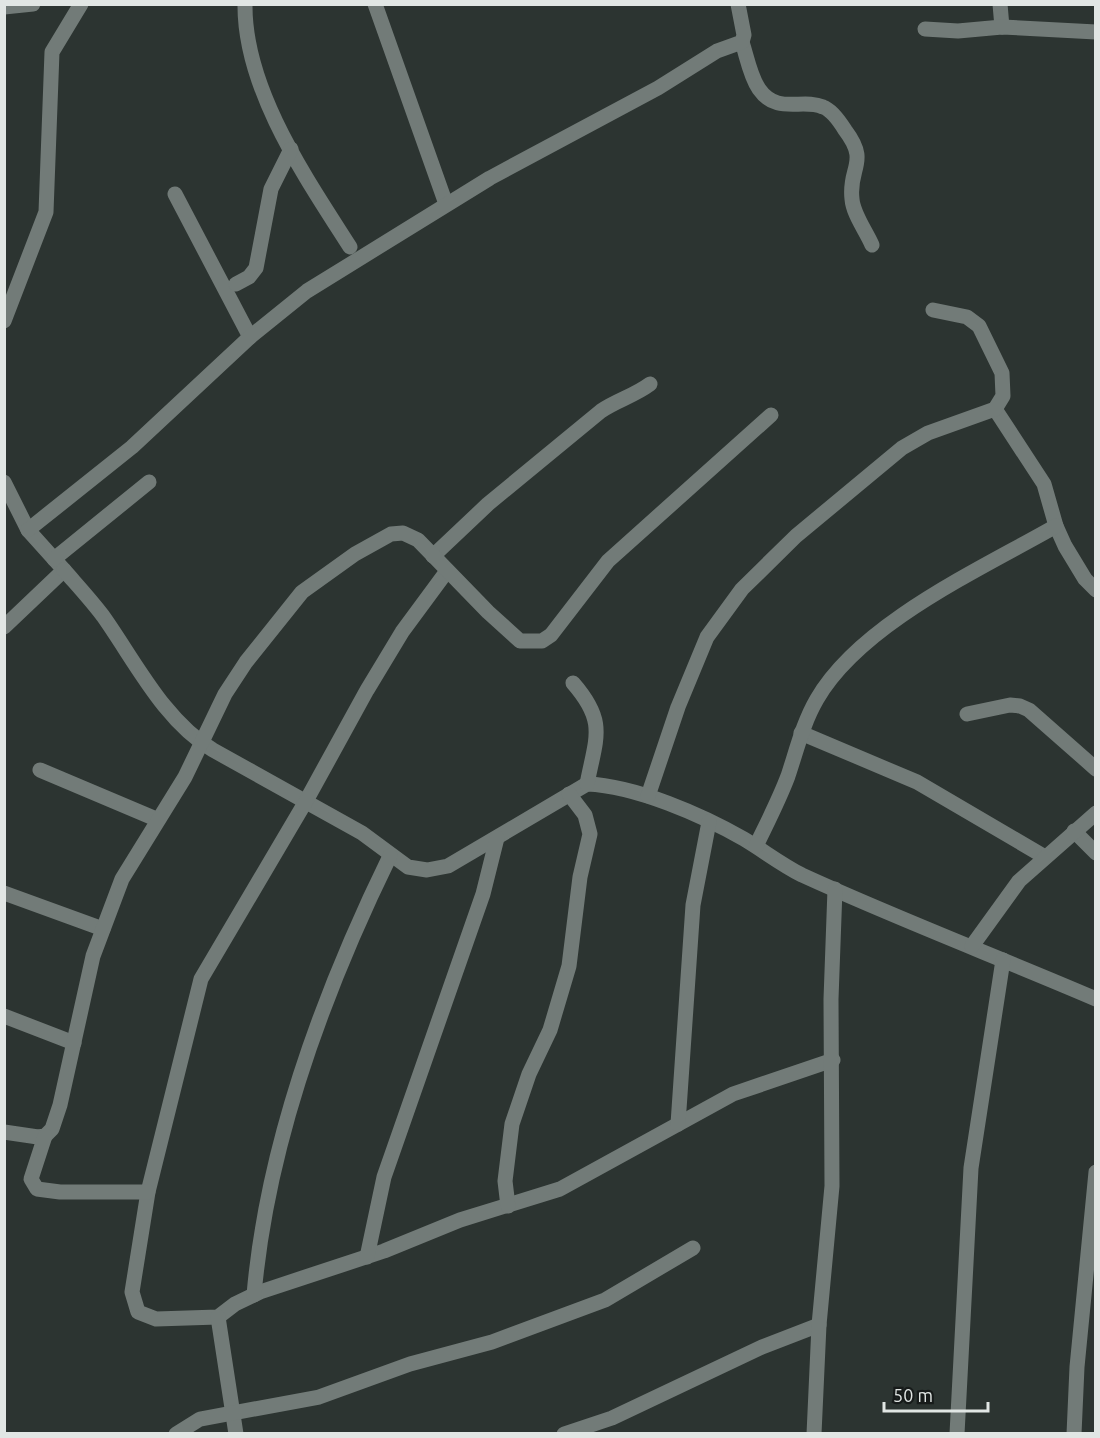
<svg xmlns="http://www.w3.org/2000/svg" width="1100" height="1438" font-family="Ubuntu,sans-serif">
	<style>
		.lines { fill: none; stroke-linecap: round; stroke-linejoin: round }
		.minor { stroke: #727b78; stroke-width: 15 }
	</style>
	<rect width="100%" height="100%" fill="#2c3431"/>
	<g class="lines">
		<g class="minor">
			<path d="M 245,4 C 244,89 306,178 350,247"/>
			<polyline points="375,4 446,204"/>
			<polyline points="1000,4 1002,27"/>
			<polyline points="4,7 33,4"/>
			<polyline points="925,29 958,31 1002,27 1096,32"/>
			<path d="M 742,42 C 747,57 750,76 759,89 C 777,115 802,98 823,107 C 832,110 840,122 845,130 C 870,163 848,167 852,199 C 853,214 866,231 872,245"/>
			<polyline points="175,194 250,337"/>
			<polyline points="236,284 249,277 256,268 271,189 291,149"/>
			<polyline points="4,321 46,212 52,52 81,4"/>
			<polyline points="995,409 1044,484 1056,526 1065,546 1085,579 1096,590"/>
			<polyline points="4,482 28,530 64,570 4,627"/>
			<polyline points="28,530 132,447 250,337 307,291 490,178 658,88 717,51 742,42 744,35 738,4"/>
			<path d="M 433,556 L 488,504 L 601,411 C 617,400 634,396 650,384"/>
			<polyline points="54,559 149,482"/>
			<path d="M 64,570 C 77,585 91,600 103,616 C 135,661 164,721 213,750 L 362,833 L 408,867 L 427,870 L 448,866 L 587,784 C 636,786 702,815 744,839 C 764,851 782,865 802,875 C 898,919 998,957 1096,999"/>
			<polyline points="447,571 402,632 367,690 306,801 201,979 148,1192 132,1292 138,1312 156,1319 218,1317 235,1304 260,1292 384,1251 460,1220 560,1189 733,1094 833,1060"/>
			<path d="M 573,683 C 607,722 596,737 587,784"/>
			<polyline points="967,714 1010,705 1020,706 1029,710 1096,769"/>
			<polyline points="801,733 917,782 1045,857"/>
			<polyline points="40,770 156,819"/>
			<polyline points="648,796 678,707 707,637 742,589 796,536 902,448 928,433 995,409 1003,396 1002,373 979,326 967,317 933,310"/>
			<polyline points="1074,831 1096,853"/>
			<path d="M 756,846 C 767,823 779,800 788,776 C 797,749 803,723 817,699 C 861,623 981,569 1056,526"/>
			<polyline points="4,893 103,929"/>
			<polyline points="972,946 1019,881 1096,813"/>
			<polyline points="4,1016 74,1043"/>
			<polyline points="678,1124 693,905 709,822"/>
			<polyline points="4,1132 38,1137 45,1136 52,1129 60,1105 93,956 122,879 185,777 225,694 246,662 302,592 355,554 391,534 403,533 418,540 488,612 520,641 542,641 551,635 608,561 771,415"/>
			<polyline points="45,1136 31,1179 37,1189 60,1192 148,1192"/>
			<polyline points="508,1206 505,1181 512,1124 529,1074 550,1030 569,966 580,877 590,834 585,815 569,794"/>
			<polyline points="367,1257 384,1177 483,894 497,838"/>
			<path d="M 254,1295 C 267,1144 324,991 390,856"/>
			<polyline points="218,1317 236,1434"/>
			<polyline points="176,1434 200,1419 319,1397 410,1364 492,1342 605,1300 693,1248"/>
			<polyline points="564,1434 612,1418 762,1347 819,1325"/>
			<polyline points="814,1434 819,1325 832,1186 831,999 835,889"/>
			<polyline points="957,1434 971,1168 1003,960"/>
			<polyline points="1074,1434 1077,1367 1096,1172"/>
		</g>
	</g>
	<rect width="1100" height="1438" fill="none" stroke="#e1e6e4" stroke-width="12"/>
	<path d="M884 1402v9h104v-9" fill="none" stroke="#e1e6e4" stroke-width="3"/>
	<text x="893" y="1402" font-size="18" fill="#e1e6e4" stroke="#171b1a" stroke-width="4.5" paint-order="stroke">50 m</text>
</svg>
